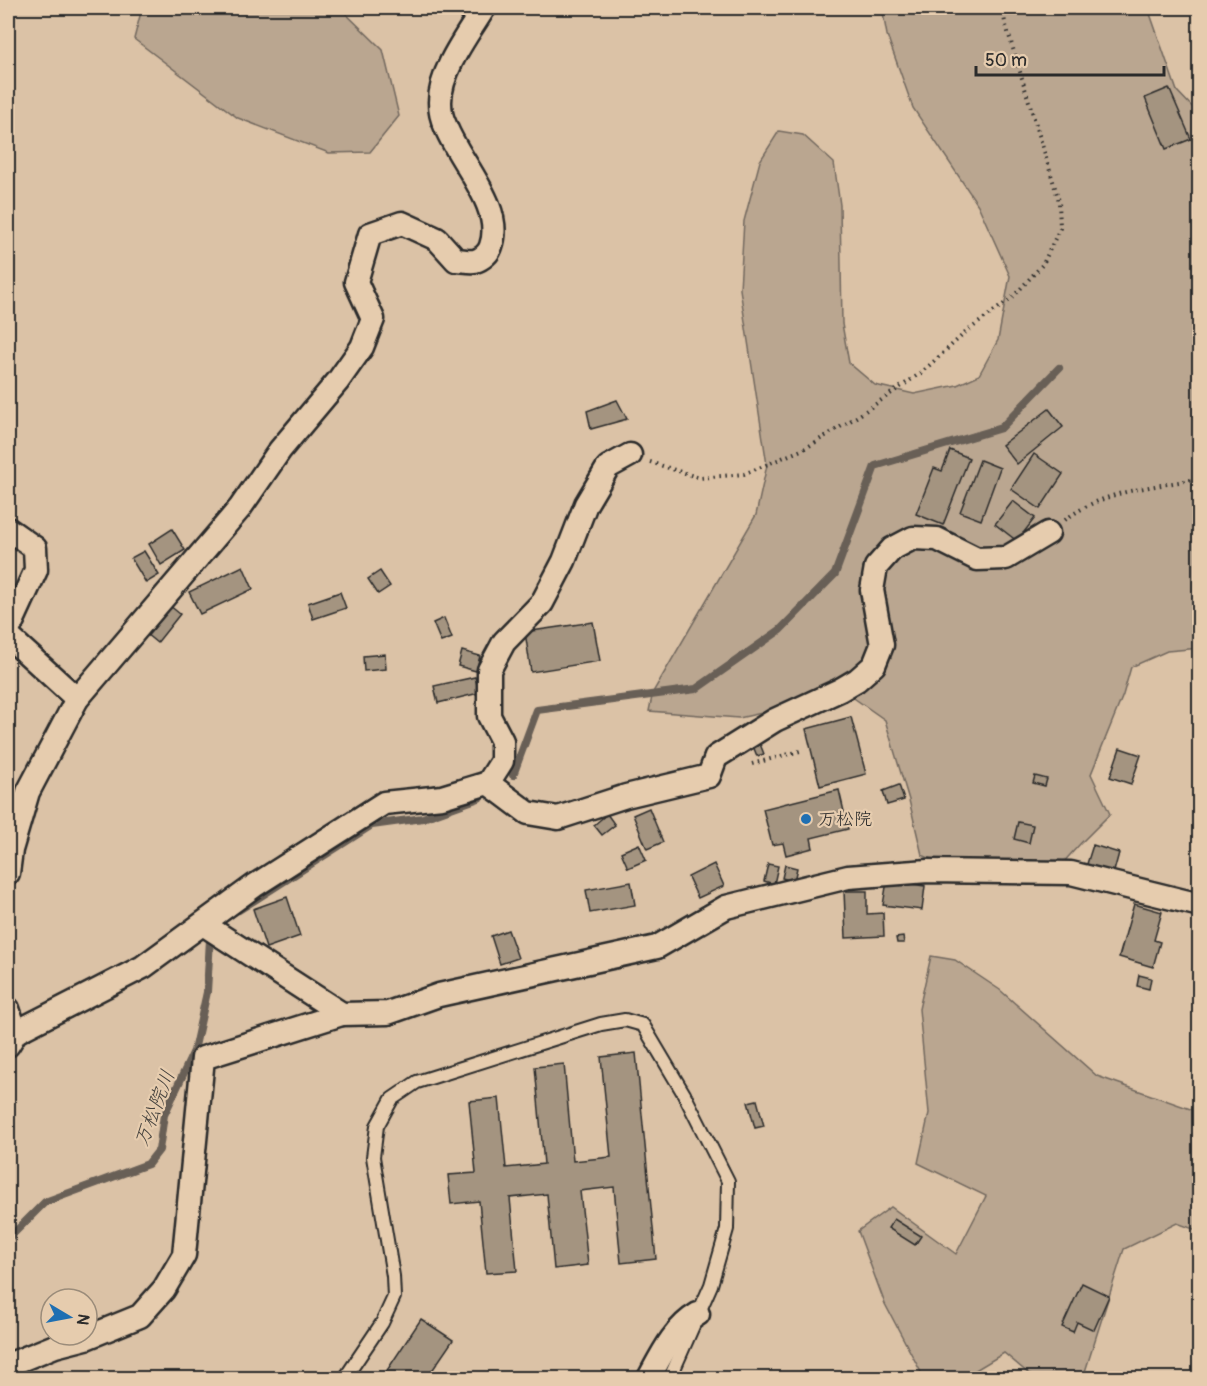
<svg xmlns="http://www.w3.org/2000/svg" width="1207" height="1386" font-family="Pangolin,'Klee One',sans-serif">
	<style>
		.green { fill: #baa690; stroke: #72685e; stroke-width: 1.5 }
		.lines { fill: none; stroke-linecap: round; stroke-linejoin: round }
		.stream { stroke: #685f56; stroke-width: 8 }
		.building { fill: #a49480; stroke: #2b2b2b; stroke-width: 1.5 }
		.lane-casing { stroke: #2b2b2b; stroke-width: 16 }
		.street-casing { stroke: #2b2b2b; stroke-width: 27 }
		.path { stroke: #2b2b2b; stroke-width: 4; stroke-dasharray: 1.5 4.5; stroke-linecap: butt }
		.lane { stroke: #e6ccae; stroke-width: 12 }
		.street { stroke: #e6ccae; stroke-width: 22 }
		.poi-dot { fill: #1f6fb2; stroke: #e6ccae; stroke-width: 2 }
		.labels { text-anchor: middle; stroke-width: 4.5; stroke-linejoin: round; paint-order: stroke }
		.poi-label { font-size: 18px; fill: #2b2b2b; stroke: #e6ccae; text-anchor: start }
		.water-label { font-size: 20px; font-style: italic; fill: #44413d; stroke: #e6ccae }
	</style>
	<rect width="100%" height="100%" fill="#dbc2a6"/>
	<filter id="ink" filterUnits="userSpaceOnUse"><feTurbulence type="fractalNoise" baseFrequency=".0167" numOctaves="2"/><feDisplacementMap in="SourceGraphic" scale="12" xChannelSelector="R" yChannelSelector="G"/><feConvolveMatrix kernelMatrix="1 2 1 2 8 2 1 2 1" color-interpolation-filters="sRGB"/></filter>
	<g filter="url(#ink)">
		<g class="green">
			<polygon points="142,8 340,8 383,50 399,116 370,152 329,153 238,118 134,39"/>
			<polygon points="882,8 1148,8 1177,91 1199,114 1200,648 1167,651 1131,667 1123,695 1091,774 1110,814 1080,844 1049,878 1021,884 991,884 922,855 909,800 885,720 848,694 739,718 649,711 653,692 756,515 767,465 740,289 744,221 760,161 779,131 803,135 834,163 840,205 842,324 849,363 875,385 914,394 957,385 979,375 998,340 1010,276 978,205 913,108 887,35"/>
			<polygon points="931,956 955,960 1000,990 1097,1076 1199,1112 1199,1231 1177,1223 1124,1249 1083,1378 1034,1378 1004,1353 964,1377 923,1376 885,1304 858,1231 891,1207 956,1254 986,1196 918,1163 929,1113 919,1009"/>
		</g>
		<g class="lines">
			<g class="stream">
				<polyline points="513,775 537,710 696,689 780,630 835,574 875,466 1001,428 1059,368"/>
				<polyline points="239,910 372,825 423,818 479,798"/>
				<polyline points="8,1239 45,1202 148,1164 159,1150 164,1115 194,1051 207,992 210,939"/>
			</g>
		</g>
		<g class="building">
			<polygon points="1169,88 1191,139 1166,149 1145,98"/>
			<polygon points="617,400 627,419 591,429 587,411"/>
			<polygon points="1049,409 1063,427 1017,464 1002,445"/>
			<polygon points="950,450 969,458 943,525 916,514 934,468 942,471"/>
			<polygon points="1034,454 1063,474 1040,509 1011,489"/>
			<polygon points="980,460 1000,468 981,520 960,512"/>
			<polygon points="1013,501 1035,518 1017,541 995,524"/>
			<polygon points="172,529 185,550 161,565 149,544"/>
			<polygon points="144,551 159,575 146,583 131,558"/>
			<polygon points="243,566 253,589 200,614 189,592"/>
			<polygon points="380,571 390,586 378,594 368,579"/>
			<polygon points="340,592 346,608 313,619 308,603"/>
			<polygon points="169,605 180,614 157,643 146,634"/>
			<polygon points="444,618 452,638 441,642 433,623"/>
			<polygon points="593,622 600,661 531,672 525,632"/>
			<polygon points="462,651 480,656 476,671 458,666"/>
			<polygon points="385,654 386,669 364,671 363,656"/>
			<polygon points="475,677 479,693 438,703 434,686"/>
			<polygon points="851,717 866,774 820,786 806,729"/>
			<polygon points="760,744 764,754 757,756 753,746"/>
			<polygon points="1120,748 1141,755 1131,784 1110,777"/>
			<polygon points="1035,776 1047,779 1045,786 1033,783"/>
			<polygon points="899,785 904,800 887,805 883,791"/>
			<polygon points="839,790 848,829 811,838 813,848 786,855 783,843 772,845 763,809"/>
			<polygon points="649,808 663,842 647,849 633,815"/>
			<polygon points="607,814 615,825 602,835 594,825"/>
			<polygon points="1018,822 1033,825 1029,843 1014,839"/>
			<polygon points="639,844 646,860 628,868 621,852"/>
			<polygon points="1093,845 1119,853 1113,875 1086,867"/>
			<polygon points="714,864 724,886 698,898 688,877"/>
			<polygon points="768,864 778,866 774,884 764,881"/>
			<polygon points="785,865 797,868 794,881 782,878"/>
			<polygon points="887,881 925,886 922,910 883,905"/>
			<polygon points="631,882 635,905 590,913 586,890"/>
			<polygon points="844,891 867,891 867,914 883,913 884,936 846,938"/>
			<polygon points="287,897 300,936 266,948 253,909"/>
			<polygon points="1134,904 1162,912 1154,940 1160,942 1153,967 1119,957"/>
			<polygon points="508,930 518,958 500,964 491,936"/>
			<polygon points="903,937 904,943 897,943 896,938"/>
			<polygon points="1139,975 1151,978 1149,989 1137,986"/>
			<polygon points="636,1053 656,1259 621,1263 614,1187 580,1191 588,1265 554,1269 547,1194 510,1198 517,1271 486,1273 479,1201 451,1204 448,1175 476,1173 469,1101 499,1098 506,1168 544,1164 535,1067 564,1064 573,1161 611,1157 601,1057"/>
			<polygon points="757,1100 764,1126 755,1128 748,1102"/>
			<polygon points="894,1219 921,1236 915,1245 888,1228"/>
			<polygon points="1082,1283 1109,1296 1094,1330 1077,1322 1073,1332 1062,1327"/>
			<polygon points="421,1319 453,1340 427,1378 382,1378"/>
		</g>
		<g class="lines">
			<g class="lane-casing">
				<polyline id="lane" points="345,1378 382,1323 394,1297 393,1276 373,1157 377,1126 392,1099 417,1082 601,1024 625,1020 643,1025 684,1094 728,1181 727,1229 711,1285 670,1378"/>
			</g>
			<g class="street-casing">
				<g id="street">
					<polyline points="8,529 35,548 36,570 8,631"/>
					<polyline points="8,636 77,699"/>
					<polyline points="488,783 528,813 558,818 626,796 709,776 716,757 775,720 840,690 857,680 874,665 882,645 872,590 876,567 892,549 913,538 937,539 977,559 1006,558 1048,533"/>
					<path d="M 8,873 L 11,850 L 28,792 L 77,699 L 240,508 L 280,450 L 338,381 L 362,347 L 373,319 L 356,282 L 370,234 L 402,223 L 437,239 L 456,260 C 462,260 469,262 475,261 C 482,259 489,253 491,246 C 505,207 458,161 445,125 C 442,119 440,109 440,102 C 440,70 468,34 484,8"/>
					<polyline points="203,924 342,1014 388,1013 439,995 657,947 726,907 848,877 928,871 1071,873 1200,905"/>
					<polyline points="8,1009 16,1032"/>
					<polyline points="8,1045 16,1032 143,967 254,886 384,803 442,797 488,783 502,761 502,741 489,716 489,670 504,642 542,603 564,561 586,504 608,467 630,455"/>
					<polyline points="8,1365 55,1346 86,1338 140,1316 164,1289 184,1255 203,1058 342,1014"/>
					<path d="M 649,1378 C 662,1354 674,1328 698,1314"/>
				</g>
			</g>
			<g class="path">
				<polyline points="650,462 700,478 744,474 806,448 858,416 921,373 966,332 1012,298 1043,264 1060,228 1059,201 1005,22 1002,8"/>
				<path d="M 1065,520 C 1105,489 1152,488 1200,478"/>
				<polyline points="752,764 800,751"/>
			</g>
			<use href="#lane" class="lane"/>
			<use href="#street" class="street"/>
		</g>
	</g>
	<circle class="poi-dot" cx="806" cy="819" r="6"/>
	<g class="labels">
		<g class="poi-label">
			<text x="818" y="825">万松院</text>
		</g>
		<g class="water-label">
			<text transform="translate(154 1108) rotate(-69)" y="7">万松院川</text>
		</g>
	</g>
	<rect width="1207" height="1386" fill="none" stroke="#e6ccae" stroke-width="30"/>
	<rect x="15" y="15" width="1177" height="1356" fill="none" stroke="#2b2b2b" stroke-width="2" filter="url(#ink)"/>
	<g transform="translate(69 1317) rotate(100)"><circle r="28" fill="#e6ccae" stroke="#9b8c7a" stroke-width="1.5"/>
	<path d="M0-4.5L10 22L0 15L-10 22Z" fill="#1f6fb2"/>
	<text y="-9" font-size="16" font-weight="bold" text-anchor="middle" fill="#2b2b2b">N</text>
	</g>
	<path d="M976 66v9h188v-9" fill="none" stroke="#2b2b2b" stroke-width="3"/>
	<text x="985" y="66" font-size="18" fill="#2b2b2b" stroke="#e6ccae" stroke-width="4.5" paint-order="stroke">50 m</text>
</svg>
